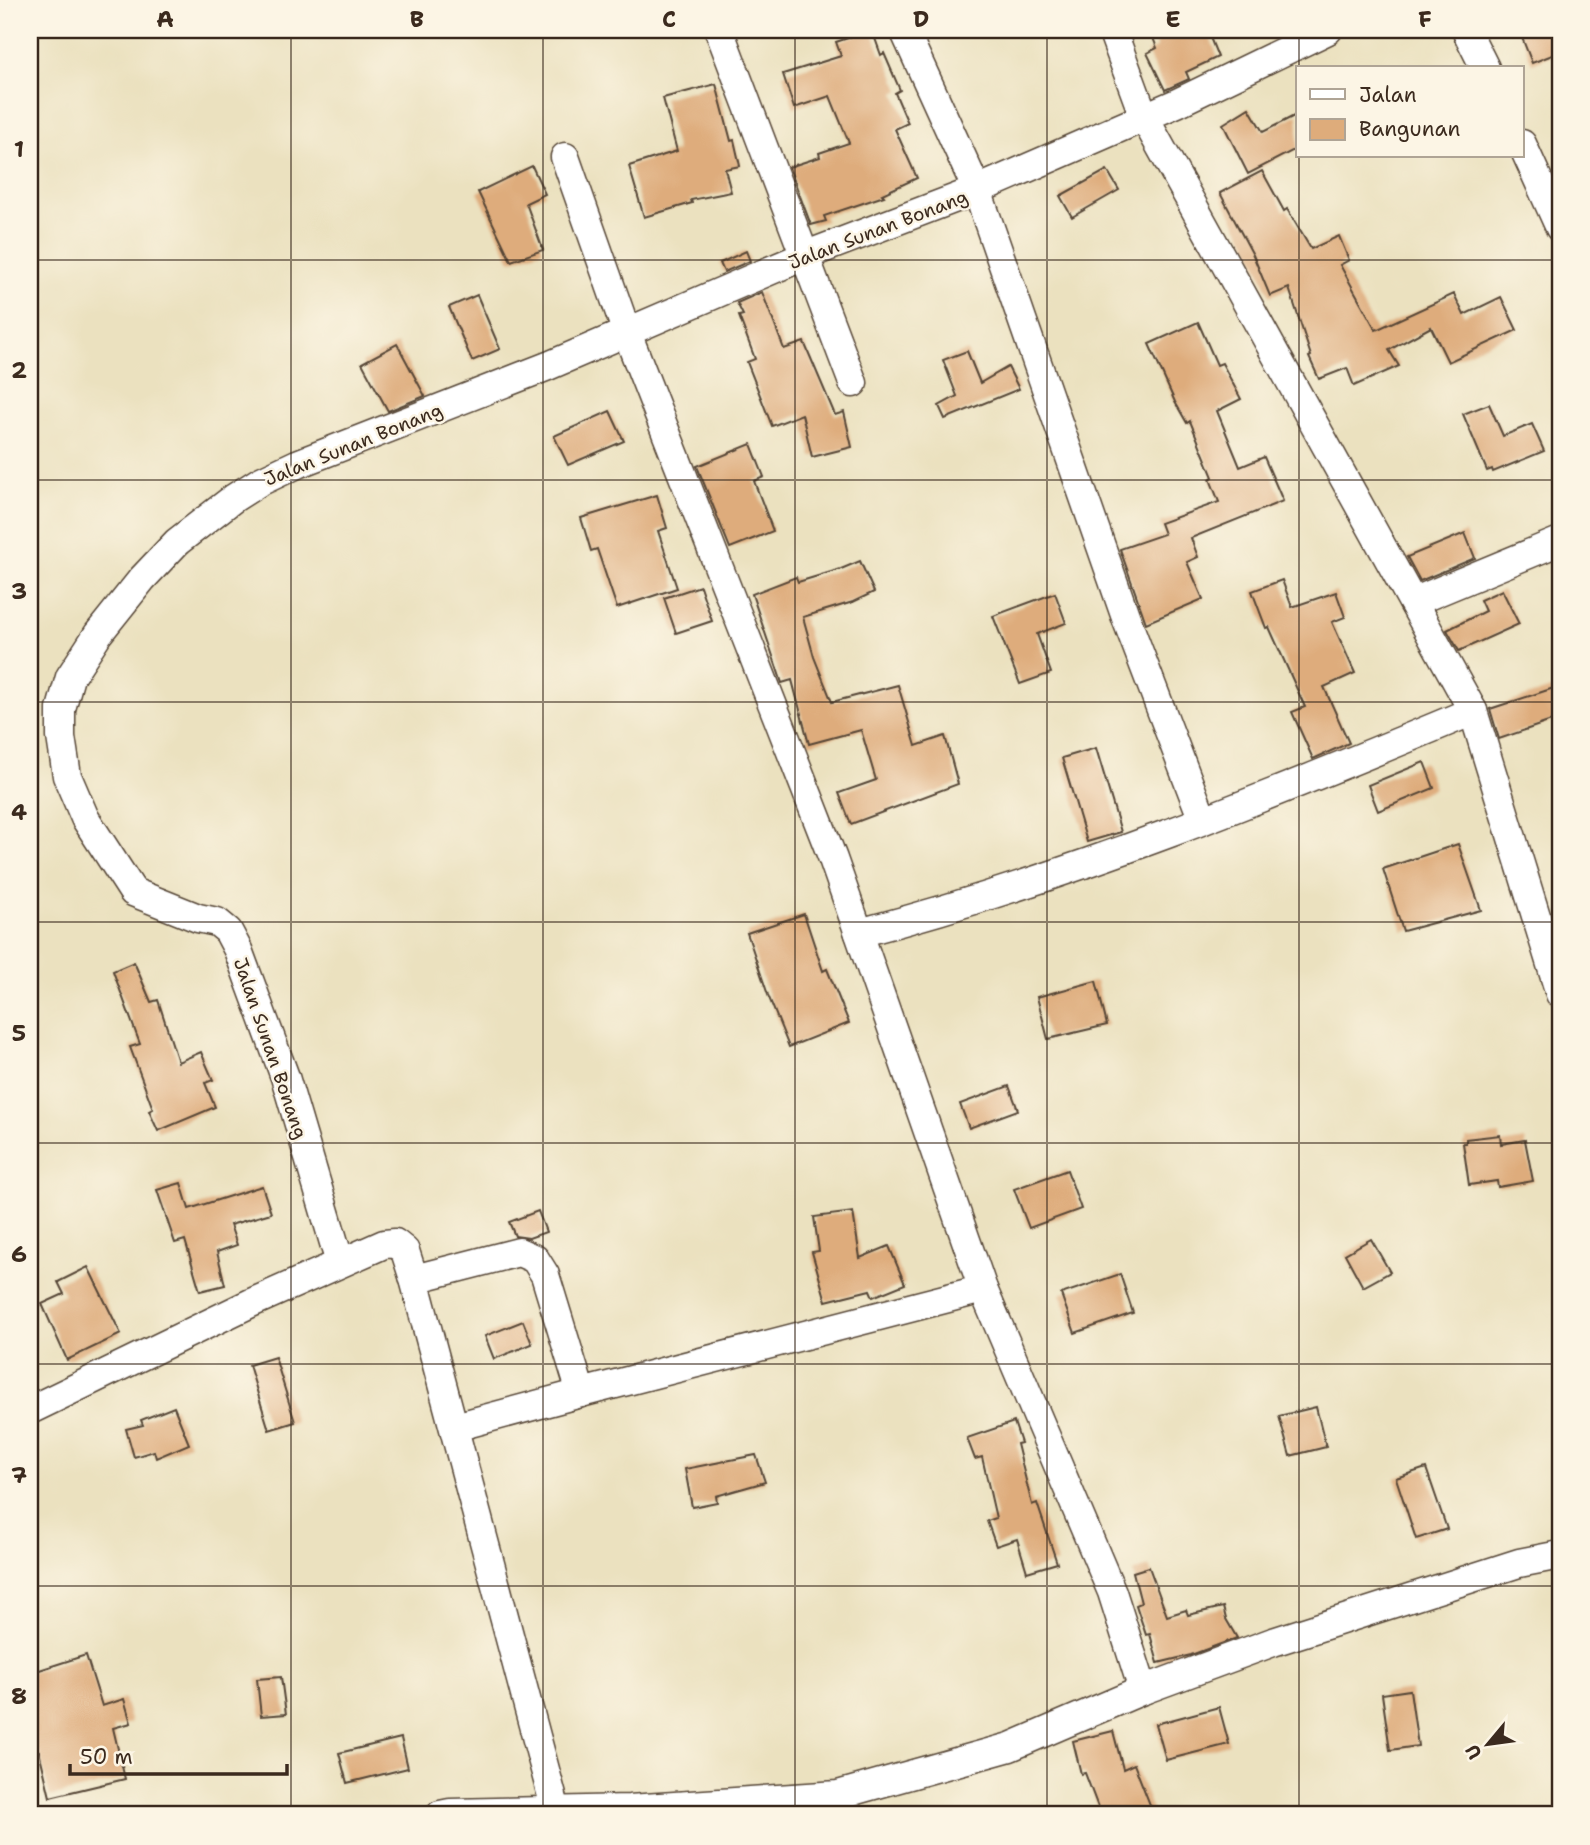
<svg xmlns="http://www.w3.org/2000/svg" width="1590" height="1845" font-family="'Shantell Sans',sans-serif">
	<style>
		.building { fill: #deac7b }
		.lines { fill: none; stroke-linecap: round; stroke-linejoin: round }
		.street-casing { stroke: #554536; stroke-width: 31 }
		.street { stroke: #fff; stroke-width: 28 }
		.grid { fill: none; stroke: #3b2a1e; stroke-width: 2; stroke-opacity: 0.55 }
		.labels { text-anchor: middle; stroke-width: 5; stroke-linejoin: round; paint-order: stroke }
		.street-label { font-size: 19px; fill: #3b2a1e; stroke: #fcf5e5 }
		.neatline { fill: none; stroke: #3b2a1e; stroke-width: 2.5 }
		.grid-label { font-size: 23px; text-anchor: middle; font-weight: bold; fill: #3b2a1e }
	</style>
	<rect width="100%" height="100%" fill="#fcf5e5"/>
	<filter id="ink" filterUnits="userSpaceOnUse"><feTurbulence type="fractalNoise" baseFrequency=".0143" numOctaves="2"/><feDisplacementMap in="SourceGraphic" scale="14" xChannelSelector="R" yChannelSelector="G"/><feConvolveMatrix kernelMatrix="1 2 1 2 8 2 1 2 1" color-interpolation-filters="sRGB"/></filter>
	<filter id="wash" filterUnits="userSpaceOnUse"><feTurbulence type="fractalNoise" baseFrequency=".00686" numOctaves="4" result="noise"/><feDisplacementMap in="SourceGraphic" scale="28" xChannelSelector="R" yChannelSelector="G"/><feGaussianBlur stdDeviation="1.57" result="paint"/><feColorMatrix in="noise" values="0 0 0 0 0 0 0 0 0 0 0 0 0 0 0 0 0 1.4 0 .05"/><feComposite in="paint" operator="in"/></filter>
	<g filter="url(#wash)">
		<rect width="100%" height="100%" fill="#ebe1bf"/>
		<g id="blocks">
			<g class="building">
				<polygon points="872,30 881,55 884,53 900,90 895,93 908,123 895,129 917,178 882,194 884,196 824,216 826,221 811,225 789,167 820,157 819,153 849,143 830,96 794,108 783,74 841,56 836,42"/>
				<polygon points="1150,30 1207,30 1218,57 1186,72 1189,79 1165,90 1147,53 1157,48"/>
				<polygon points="1519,30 1560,30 1560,52 1532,63"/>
				<polygon points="716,84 731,141 734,140 740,166 725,169 731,192 691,200 692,203 644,217 629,166 677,151 663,98"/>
				<polygon points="1249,108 1263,132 1298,114 1298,148 1248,174 1223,124"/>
				<polygon points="532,166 545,194 526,203 543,250 511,261 478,192"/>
				<polygon points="1107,170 1119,190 1072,217 1060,196"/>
				<polygon points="1262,171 1284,211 1287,209 1311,249 1339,236 1349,260 1340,265 1376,330 1454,294 1464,315 1501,297 1517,330 1448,362 1431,327 1389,350 1399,366 1354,386 1347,368 1319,379 1309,357 1311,356 1289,288 1270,296 1253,255 1220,193"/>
				<polygon points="746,251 750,261 724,272 720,263"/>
				<polygon points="762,292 784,349 804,342 835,415 844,412 852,447 812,457 802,414 772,426 747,362 755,359 739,316 743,315 737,303"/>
				<polygon points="477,295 500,349 472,361 449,307"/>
				<polygon points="1198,322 1217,365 1222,363 1241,399 1217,411 1240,467 1264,457 1283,501 1191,538 1198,557 1187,562 1203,599 1146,623 1120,549 1164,534 1160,523 1219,502 1210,479 1213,477 1190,421 1187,423 1175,402 1149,344"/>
				<polygon points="397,344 425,396 388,411 362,363"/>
				<polygon points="967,351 980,383 1008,367 1019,389 945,419 939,406 957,396 943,360"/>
				<polygon points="1489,404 1503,436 1532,424 1544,451 1493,472 1492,469 1487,471 1463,414"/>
				<polygon points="610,411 624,441 568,465 554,436"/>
				<polygon points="751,444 764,477 754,481 773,531 730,548 697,466"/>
				<polygon points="657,495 667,528 658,531 677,588 617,608 597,549 591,551 581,518"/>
				<polygon points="1465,533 1475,558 1420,581 1407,557"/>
				<polygon points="860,561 874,592 853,602 803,617 814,657 832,702 898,685 916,746 945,736 958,784 851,824 839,793 876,780 861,730 809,744 792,680 782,683 752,594 796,577 798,582 841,569"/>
				<polygon points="1282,580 1292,607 1336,592 1345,617 1332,622 1355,673 1324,687 1349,743 1313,759 1292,712 1305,707 1269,627 1266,628 1252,591"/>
				<polygon points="700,586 712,621 676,633 664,598"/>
				<polygon points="1502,590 1519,624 1459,651 1447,630 1485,611 1480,600"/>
				<polygon points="1055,593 1066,623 1037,634 1051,673 1020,684 993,616"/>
				<polygon points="1560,686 1560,718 1499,739 1490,709"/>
				<polygon points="1096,748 1121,832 1087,842 1062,758"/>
				<polygon points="1424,762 1434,788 1378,811 1368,785"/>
				<polygon points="1458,844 1481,910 1403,931 1383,869"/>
				<polygon points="804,914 823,971 827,969 849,1023 789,1047 768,995 747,933"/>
				<polygon points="134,962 151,1002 158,1000 178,1062 201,1052 213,1080 205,1083 215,1107 158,1131 149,1111 153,1109 130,1047 140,1044 113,971"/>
				<polygon points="1096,981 1107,1025 1048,1039 1037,997"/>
				<polygon points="1009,1086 1018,1110 969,1128 960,1104"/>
				<polygon points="1500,1135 1501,1144 1525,1140 1533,1181 1498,1187 1497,1181 1469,1185 1463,1143 1466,1143 1466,1139"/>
				<polygon points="1067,1170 1081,1209 1029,1228 1014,1189"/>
				<polygon points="181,1183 189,1209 262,1186 271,1213 230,1225 237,1245 217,1252 225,1285 200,1291 185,1240 175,1243 157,1190"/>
				<polygon points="538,1211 546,1232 529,1238 515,1236 509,1222"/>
				<polygon points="853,1212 860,1258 889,1246 905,1284 873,1297 870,1290 826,1301 812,1252 819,1251 814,1217"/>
				<polygon points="1371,1239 1390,1272 1363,1287 1345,1254"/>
				<polygon points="88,1267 121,1334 67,1360 42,1304 64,1294 58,1282"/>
				<polygon points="1120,1274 1133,1313 1075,1333 1061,1294"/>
				<polygon points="523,1321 532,1344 494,1359 485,1336"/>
				<polygon points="275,1357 295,1422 269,1430 249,1365"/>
				<polygon points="174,1407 189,1444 156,1458 154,1451 134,1457 126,1429 143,1425 141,1420"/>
				<polygon points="1316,1407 1326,1447 1290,1456 1279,1416"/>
				<polygon points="1014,1422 1021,1443 1017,1444 1032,1505 1037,1503 1057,1563 1027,1572 1017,1539 996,1546 987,1521 996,1518 982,1457 975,1459 967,1438"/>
				<polygon points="756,1455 765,1482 716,1496 717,1502 692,1507 685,1469"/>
				<polygon points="1426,1468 1447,1529 1416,1539 1396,1478"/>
				<polygon points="1149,1567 1167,1616 1186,1610 1188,1615 1223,1607 1226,1619 1237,1638 1191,1655 1158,1663 1150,1634 1146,1635 1136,1605 1141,1603 1133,1572"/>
				<polygon points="86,1655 102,1706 124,1699 131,1723 113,1728 125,1779 50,1797 39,1751 30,1753 30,1673"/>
				<polygon points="281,1677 286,1714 261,1716 257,1679"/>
				<polygon points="1410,1690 1418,1746 1390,1750 1382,1694"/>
				<polygon points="1219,1707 1229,1744 1166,1760 1156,1724"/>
				<polygon points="1113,1731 1123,1769 1134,1764 1154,1815 1101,1815 1085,1773 1081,1774 1073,1741"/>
				<polygon points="401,1738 408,1768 347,1783 339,1753"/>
			</g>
		</g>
	</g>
	<g filter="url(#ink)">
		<use href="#blocks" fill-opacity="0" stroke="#554536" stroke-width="2"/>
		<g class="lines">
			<g class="street-casing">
				<g id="street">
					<polyline points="719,30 853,383"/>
					<polyline points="904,30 977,190 1126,618 1203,820"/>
					<polyline points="1112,30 1144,117 1473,711 1560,994"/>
					<polyline points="1466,30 1485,68"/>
					<polyline points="1522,144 1560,228"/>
					<polyline points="565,157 627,333 833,859 983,1289 1112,1592 1143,1690"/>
					<polyline points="1413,602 1560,541"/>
					<path d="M 859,933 C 1070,878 1272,795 1473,711"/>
					<polyline points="340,1263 285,1077 238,950 228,931 217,922 198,918 133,892 85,818 67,776 61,737 61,709 70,677 98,634 142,579 177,542 234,498 259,482 297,464 548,366 804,256 977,190 1177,103 1328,30"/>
					<polyline points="414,1279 519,1252 535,1259 545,1275 581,1393 983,1289"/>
					<polyline points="30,1410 251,1303 384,1244 395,1243 405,1251 414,1279 556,1811"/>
					<polyline points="455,1427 581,1393"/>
					<polyline points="440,1815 450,1813 629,1809 838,1795 1010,1747 1143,1690 1273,1642 1519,1563 1560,1555"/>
				</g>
			</g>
			<use href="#street" class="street"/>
		</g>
	</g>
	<path class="grid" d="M 291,30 L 291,1815M 543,30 L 543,1815M 795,30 L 795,1815M 1047,30 L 1047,1815M 1299,30 L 1299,68M 1299,156 L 1299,1815M 30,260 L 1560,260M 30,480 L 1560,480M 30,702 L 1560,702M 30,922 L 1560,922M 30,1143 L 1560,1143M 30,1364 L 1560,1364M 30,1586 L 1560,1586"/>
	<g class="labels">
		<g class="street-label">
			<text transform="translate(878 229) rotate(-21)" y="7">Jalan Sunan Bonang</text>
			<text transform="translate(353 444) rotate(-22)" y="7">Jalan Sunan Bonang</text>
			<text transform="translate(271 1048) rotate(71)" y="7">Jalan Sunan Bonang</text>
		</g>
	</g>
	<rect width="1590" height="1845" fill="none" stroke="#fcf5e5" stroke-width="77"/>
	<rect x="1296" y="66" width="228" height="91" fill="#fcf5e5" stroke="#afa495" stroke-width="2"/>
	<rect x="1310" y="89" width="35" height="10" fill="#ffffff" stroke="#afa495" stroke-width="2"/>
	<text x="1359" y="102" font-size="21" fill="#3b2a1e">Jalan</text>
	<rect x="1310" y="119" width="35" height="21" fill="#deac7b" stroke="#afa495" stroke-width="2"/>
	<text x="1359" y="136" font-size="21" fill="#3b2a1e">Bangunan</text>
	<g transform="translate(1488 1744) rotate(241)" stroke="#fcf5e5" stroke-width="5" paint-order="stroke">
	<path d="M0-5L12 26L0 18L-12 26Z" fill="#3b2a1e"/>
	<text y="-10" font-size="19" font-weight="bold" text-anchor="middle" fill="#3b2a1e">U</text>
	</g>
	<path d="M70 1764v10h217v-10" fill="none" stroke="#3b2a1e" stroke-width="3.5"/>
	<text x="80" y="1764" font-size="21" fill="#3b2a1e" stroke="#fcf5e5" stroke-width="5" paint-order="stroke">50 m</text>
	<rect x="38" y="38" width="1514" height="1768" class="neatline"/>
	<g class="grid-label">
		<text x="165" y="27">A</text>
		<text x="417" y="27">B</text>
		<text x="669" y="27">C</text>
		<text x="921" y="27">D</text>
		<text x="1173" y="27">E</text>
		<text x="1425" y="27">F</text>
		<text x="19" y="157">1</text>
		<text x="19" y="378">2</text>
		<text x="19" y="599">3</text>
		<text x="19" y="820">4</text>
		<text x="19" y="1041">5</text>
		<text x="19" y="1262">6</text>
		<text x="19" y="1483">7</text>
		<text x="19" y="1704">8</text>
	</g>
</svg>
